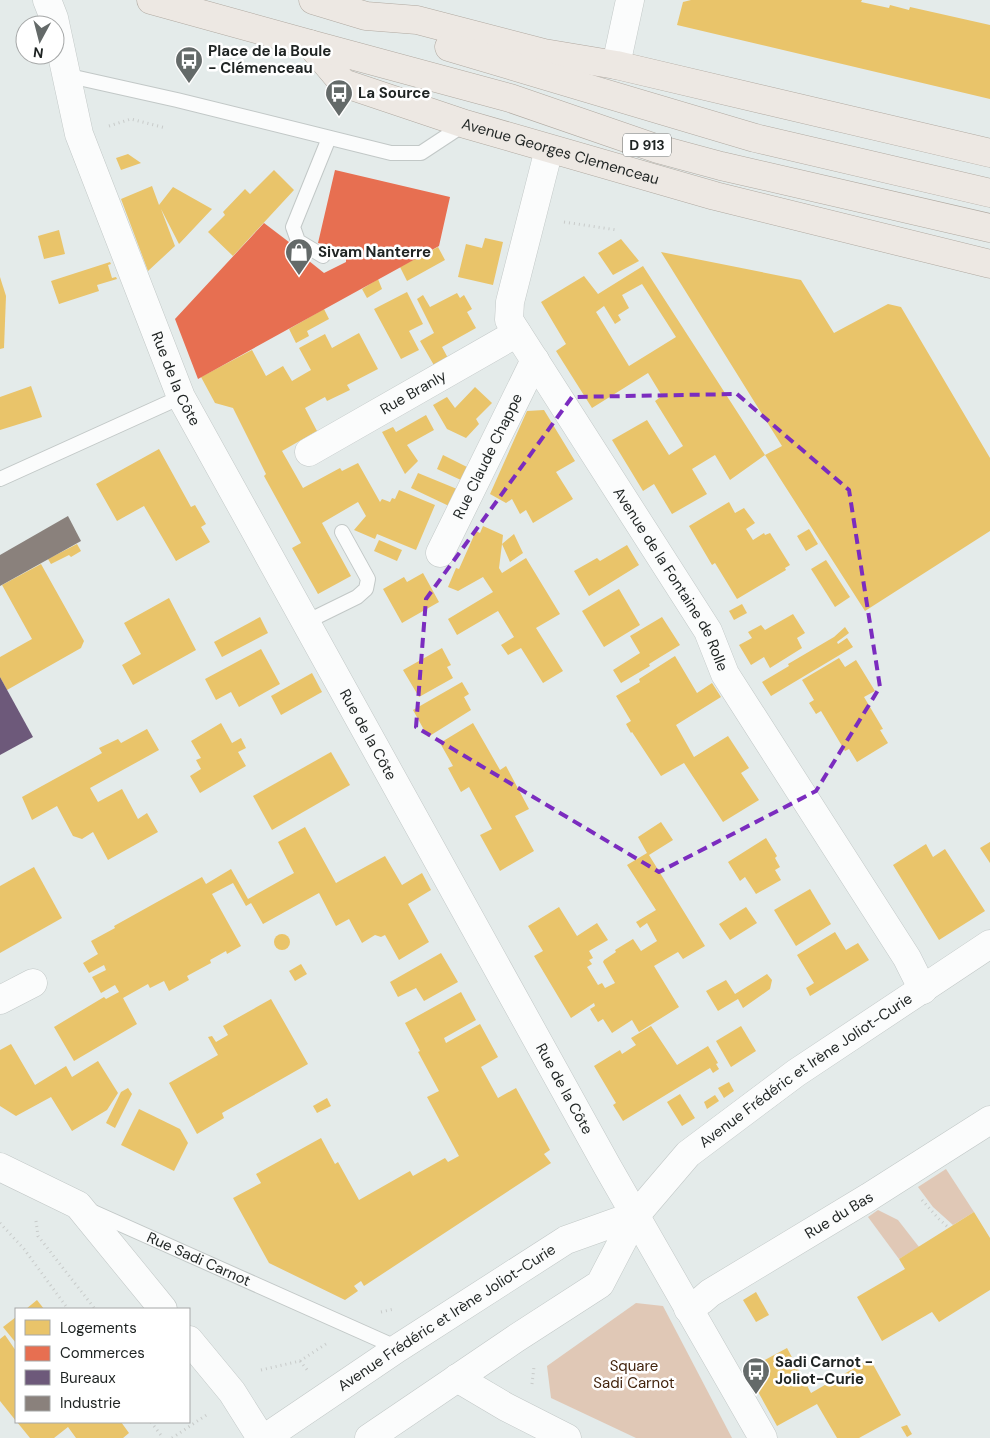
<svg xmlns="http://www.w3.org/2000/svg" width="990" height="1438" font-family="'DM Sans',sans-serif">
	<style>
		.green { fill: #e0c8b6 }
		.homes { fill: #e9c46a; fill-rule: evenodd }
		.shops { fill: #e76f51 }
		.offices { fill: #6d597a }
		.industry { fill: #8a817c }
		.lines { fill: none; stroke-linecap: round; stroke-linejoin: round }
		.service-casing { stroke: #c2c8c7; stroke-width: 16 }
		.minor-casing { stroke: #c2c8c7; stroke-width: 29 }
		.secondary-casing { stroke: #c2c8c7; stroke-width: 29 }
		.primary-casing { stroke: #b0a9a1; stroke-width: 29 }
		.path { stroke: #c8cbca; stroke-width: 3; stroke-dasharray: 1 4; stroke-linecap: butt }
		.service { stroke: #fbfcfc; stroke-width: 14 }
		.minor { stroke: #fbfcfc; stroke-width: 28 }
		.secondary { stroke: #fbfcfc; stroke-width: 28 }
		.primary { stroke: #ede8e3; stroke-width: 28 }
		.marked { fill: none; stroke: #7b2cbf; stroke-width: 4; stroke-dasharray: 10 6; stroke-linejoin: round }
		.labels { text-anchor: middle; stroke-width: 5; stroke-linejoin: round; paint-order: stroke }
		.shield { fill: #fff; stroke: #626665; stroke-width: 1 }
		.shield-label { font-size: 14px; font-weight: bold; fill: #1f2423 }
		.poi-label { font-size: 15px; font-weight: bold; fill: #1f2423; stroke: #fff; text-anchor: start }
		.street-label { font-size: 15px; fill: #1f2423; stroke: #fff }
		.park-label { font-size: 15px; fill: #43250e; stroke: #fff }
	</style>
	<rect width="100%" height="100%" fill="#e4ebea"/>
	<g class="green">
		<polygon points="946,1169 974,1212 953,1225 933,1207 918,1187"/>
		<polygon points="878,1210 898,1220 919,1247 899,1259 868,1217"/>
		<polygon points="636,1303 663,1306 732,1438 636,1438 551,1398 547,1366"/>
	</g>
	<g class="homes">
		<polygon points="691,0 862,0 861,2 889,8 890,5 909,10 910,7 990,25 990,99 677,25 683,2"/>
		<polygon points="128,154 141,163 121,170 116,158"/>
		<polygon points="274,170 294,190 233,256 208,232 225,215 223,212 245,189 250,194"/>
		<polygon points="152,186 159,205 173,187 212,209 179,244 161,209 175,246 148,271 121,199"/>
		<polygon points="59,230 65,254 44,259 38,236"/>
		<polygon points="485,238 503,242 493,285 458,277 466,244 482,248"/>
		<polygon points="621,239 639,261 613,275 598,253"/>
		<polygon points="438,247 445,260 407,281 400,267"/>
		<polygon points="661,252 801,280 834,333 888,304 901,307 990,458 990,531 865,611 765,455 782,446"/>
		<polygon points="110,262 111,264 108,265 112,278 116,277 117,279 97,285 99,291 59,304 51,281"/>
		<path d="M 643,266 L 765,455 L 730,480 L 715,455 L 692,469 L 707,494 L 672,514 L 654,484 L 643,491 L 612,440 L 647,420 L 669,455 L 683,446 L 655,401 L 662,396 L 648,373 L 592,408 L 556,351 L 566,344 L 541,302 L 584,276 L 598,294 ZM 642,284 L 676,337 L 629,366 L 596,312 L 604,306 L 615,324 L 621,320 L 618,315 L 629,308 L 622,295 Z"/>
		<polygon points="0,277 6,296 4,348 0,349"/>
		<polygon points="378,279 382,289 367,298 362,289"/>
		<polygon points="407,292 423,324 409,331 419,350 401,359 374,309"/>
		<polygon points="457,293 460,298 464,295 472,309 467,312 476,328 442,347 449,360 435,367 420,341 434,333 417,299 423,295 430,307"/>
		<polygon points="324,309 329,319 307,331 309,336 296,343 289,329"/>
		<polygon points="359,333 378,369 347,385 350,390 327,401 325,397 305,408 317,431 282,451 303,488 340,468 342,471 358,463 380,502 382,499 390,502 392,498 395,499 399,490 435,505 416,550 377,534 375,539 354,530 366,516 358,502 322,523 351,576 318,594 292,548 301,543 264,476 266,474 233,408 215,403 201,377 252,350 266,376 283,366 292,381 311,370 299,348 325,334 332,348"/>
		<polygon points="31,386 42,417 0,430 0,397"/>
		<polygon points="475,387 492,403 476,419 479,424 466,438 447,429 433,405 447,397 455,408"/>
		<polygon points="544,410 575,461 556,472 573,499 533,523 526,510 520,514 512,499 506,503 490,494 527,411"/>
		<polygon points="426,415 434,430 407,445 418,461 405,474 382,432 393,427 396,432"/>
		<polygon points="159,449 191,507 195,505 206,524 201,527 210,542 176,561 144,506 117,521 96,484"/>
		<polygon points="443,455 467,467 461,480 437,469"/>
		<polygon points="418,473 457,489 449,506 411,488"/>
		<polygon points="729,502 735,513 744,508 755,523 746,529 753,540 764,533 765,535 770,533 790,565 785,568 786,570 737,599 715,563 712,565 689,526"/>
		<polygon points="483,526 503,535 502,544 514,534 523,553 510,562 502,544 499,568 502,573 526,558 560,614 536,628 563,671 543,683 521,648 508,655 501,645 514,637 498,611 457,635 448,619 493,592 483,577 458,591 448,587 456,568 459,569 476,531 480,533"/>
		<polygon points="809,529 818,544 806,551 797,536"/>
		<polygon points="379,540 402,550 397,561 374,551"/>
		<polygon points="77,544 81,551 71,557 69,555 51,564 48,559"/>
		<polygon points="627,545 639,565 589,596 574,571 597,558 600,561"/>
		<polygon points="826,560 850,597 835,607 811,569"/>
		<polygon points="41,564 84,641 81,648 7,690 0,677 0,657 32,639 2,585"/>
		<polygon points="423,573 439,602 402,623 383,589 404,577 407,582"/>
		<polygon points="619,589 640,625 604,647 582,611"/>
		<polygon points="169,598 196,650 133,685 122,665 141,654 124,623"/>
		<polygon points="742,604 747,613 734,620 729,611"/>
		<polygon points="793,614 805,633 797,638 802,648 770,668 764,657 751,665 739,645 752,638 748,632 761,625 765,630"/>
		<polygon points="260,617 268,633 222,657 214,642"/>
		<polygon points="662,617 680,645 649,664 650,666 621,683 613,670 640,653 630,636"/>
		<polygon points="845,627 849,633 837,642 838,644 847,638 853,647 771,696 762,682 789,666 788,664 834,637"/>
		<polygon points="442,648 451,665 447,667 453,678 419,697 403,670"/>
		<polygon points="261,649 280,684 239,707 231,692 216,700 205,679"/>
		<polygon points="675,656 697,693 712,683 721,697 676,725 694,757 728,736 749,768 741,773 759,800 723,822 684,763 661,776 632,732 631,733 626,724 631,721 616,696 640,682 639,679"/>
		<polygon points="839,658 845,667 856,660 875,691 864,697 883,729 880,730 888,743 857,762 849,749 845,751 821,711 816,714 809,703 814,700 802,680"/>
		<polygon points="312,673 322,692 281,715 271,696"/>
		<polygon points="462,682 469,694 464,697 471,710 428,737 413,710"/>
		<polygon points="221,723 232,743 241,738 246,748 238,752 246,766 200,793 190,776 201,769 196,760 201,758 191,741"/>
		<polygon points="473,723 500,770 506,766 529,809 515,816 534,851 500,871 480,835 492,829 469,787 461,792 448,768 453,766 440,743"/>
		<polygon points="147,729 159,750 90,788 98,802 122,789 138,819 147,813 158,832 108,860 93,832 82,839 73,836 57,806 32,820 22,797 102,753 99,748 118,739 121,743"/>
		<polygon points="331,752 350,785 272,830 253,796"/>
		<polygon points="661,822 673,840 649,855 705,946 683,959 678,952 654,966 679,1007 639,1032 632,1020 612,1033 603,1019 598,1022 590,1009 595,1006 594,1003 571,1018 534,956 543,951 528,926 559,907 577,936 597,923 608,940 589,951 593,958 589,960 592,964 587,967 598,985 602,983 605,988 615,983 603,962 604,960 616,952 615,950 633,939 641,951 657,941 647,923 640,928 636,922 656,910 627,865 647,853 638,837"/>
		<polygon points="305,827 336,883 385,856 402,885 422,873 431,890 408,904 429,942 399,960 385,935 381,937 375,935 362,943 349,919 336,926 319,893 263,924 251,903 246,906 233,883 212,894 241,946 227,954 226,951 210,960 211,963 187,976 189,980 169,991 164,981 150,988 148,984 123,998 137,1024 74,1061 54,1027 104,997 106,999 119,992 115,985 101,993 92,977 106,970 104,965 89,973 83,963 98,954 91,941 115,928 114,926 202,877 206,884 231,869 248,899 294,873 278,842"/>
		<polygon points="766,838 777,856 775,858 780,867 775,870 781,880 756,894 745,877 740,881 728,862"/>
		<polygon points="990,842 990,863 980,848"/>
		<polygon points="926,844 933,857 945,849 985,911 939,940 893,865"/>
		<polygon points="34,867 62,918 0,953 0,886"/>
		<polygon points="810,889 831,924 796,946 774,910"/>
		<polygon points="746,907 757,923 730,940 719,924"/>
		<polygon points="835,932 846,950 858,943 869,960 810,996 806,988 814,983 797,955"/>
		<circle cx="282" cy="942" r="8"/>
		<polygon points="441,953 458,982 424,1001 416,988 398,997 390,982"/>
		<polygon points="301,964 307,974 295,981 289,971"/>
		<polygon points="767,974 772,980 770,989 743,1008 738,999 718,1011 706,991 726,980 735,994"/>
		<polygon points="461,992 476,1020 444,1038 446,1043 480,1024 498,1057 481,1067 498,1098 516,1088 550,1150 544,1154 551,1163 364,1286 361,1281 354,1286 358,1291 345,1300 269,1263 233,1198 261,1183 256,1174 321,1138 335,1164 338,1162 359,1200 410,1171 413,1176 445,1158 448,1162 459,1156 427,1097 439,1091 418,1052 420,1051 405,1023"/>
		<polygon points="271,999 308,1064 222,1113 224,1118 197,1134 169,1083 218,1055 208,1037 212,1036 216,1042 228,1035 223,1026"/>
		<polygon points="651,1026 677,1065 708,1046 718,1063 716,1064 719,1069 713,1073 710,1068 623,1121 613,1105 616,1103 594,1066 620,1050 622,1054 636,1045 631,1038"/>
		<polygon points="741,1026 756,1051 731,1067 716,1041"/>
		<polygon points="11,1044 35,1085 66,1066 72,1077 98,1061 118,1093 107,1110 72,1131 51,1097 16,1116 0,1106 0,1050"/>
		<polygon points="729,1082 734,1091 724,1098 718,1088"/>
		<polygon points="128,1088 132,1094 115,1128 106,1123 121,1092"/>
		<polygon points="680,1094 695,1118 682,1126 667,1102"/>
		<polygon points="715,1095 719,1101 707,1109 704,1102"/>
		<polygon points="327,1098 331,1106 317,1113 313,1106"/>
		<polygon points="139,1109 180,1129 188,1143 174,1171 121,1145"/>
		<polygon points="974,1212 990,1238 990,1290 939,1322 932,1312 882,1341 857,1297 905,1269 899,1259"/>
		<polygon points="756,1292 769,1315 756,1322 743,1300"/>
		<polygon points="37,1300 44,1309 26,1309"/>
		<polygon points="16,1317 16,1343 3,1327"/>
		<polygon points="5,1335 16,1351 16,1421 0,1401 0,1339"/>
		<polygon points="787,1348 811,1393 870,1359 901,1415 859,1438 837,1438 817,1404 777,1426 746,1370"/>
		<polygon points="17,1422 121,1422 129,1433 123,1438 76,1438 68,1427 54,1438 30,1438"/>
		<polygon points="907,1425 912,1434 907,1437 901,1427"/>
	</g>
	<polygon class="shops" points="335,170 450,197 439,246 198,379 175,319 264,223 306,255 304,257 324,273 346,262 346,249 318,243"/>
	<polygon class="offices" points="0,677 33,737 0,755"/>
	<polygon class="industry" points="68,516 81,541 0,586 0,555"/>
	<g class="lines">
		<g class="service-casing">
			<g id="service">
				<polyline points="65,75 177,100 391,153 421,153 465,124"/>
				<polyline points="323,256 298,241 293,227 329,138"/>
				<polyline points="0,479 181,397"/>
				<polyline points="306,622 357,597 366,589 368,579 342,532"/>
				<path id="s1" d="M 91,1211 L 398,1348"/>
			</g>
		</g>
		<g class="minor-casing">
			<g id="minor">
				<path id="s2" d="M 47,0 L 54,18 L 79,134 L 181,397 L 607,1166 L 763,1438"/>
				<polyline points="616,65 630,0"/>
				<path id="s3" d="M 549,149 L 510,302 L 509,320 L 708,631 L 725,674 L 907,958 L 923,990"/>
				<path id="s4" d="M 309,452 L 517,333"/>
				<path id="s5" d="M 440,553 L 535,360"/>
				<polyline points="0,1000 33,983"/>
				<polyline points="0,1167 78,1205 163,1309"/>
				<path id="s6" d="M 688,1309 L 702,1300 L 710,1293 L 869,1197 L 990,1120"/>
				<polyline points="189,1340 232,1392 261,1438"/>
				<polyline points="457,1378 506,1407 567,1438"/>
			</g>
		</g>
		<g class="secondary-casing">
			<g id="secondary">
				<path id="s7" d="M 265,1438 L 398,1348 L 566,1240 L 636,1215"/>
				<path id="s8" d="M 369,1438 L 515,1339 L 600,1284 L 636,1215 L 688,1154 L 796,1073 L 990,944"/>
			</g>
		</g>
		<g class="primary-casing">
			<g id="primary">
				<path id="s9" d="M 151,0 L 310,44 L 343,83 L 465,124 L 715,196 L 990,264"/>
				<polyline points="313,0 366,16 417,20 544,53 616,65 990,153"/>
				<polyline points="310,44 510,98 658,149 721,166 990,228"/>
				<polyline points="449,47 755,138 990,193"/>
			</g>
		</g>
		<g class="path">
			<polyline points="109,126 131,119 166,128"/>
			<polyline points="564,222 617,230"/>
			<polyline points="922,1200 939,1219 949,1228"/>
			<polyline points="36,1221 38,1236 95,1309"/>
			<polyline points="0,1223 24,1249 68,1309"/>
			<polyline points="381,1312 394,1309"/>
			<polyline points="300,1361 308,1371"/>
			<polyline points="261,1370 300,1361 326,1344"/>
			<polyline points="532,1384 534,1367 536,1366"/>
			<polyline points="151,1422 163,1438"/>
			<polyline points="172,1438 208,1414"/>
		</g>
		<use href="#service" class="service"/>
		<use href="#minor" class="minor"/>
		<use href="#secondary" class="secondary"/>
		<use href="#primary" class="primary"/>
	</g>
	<path class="marked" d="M 737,394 L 849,490 L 880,687 L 816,791 L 659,872 L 416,727 L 426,599 L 572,397 Z"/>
	<defs>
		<g id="bus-pin" transform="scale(1.4375)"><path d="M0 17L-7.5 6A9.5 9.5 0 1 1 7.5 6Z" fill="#646a69" stroke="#fff"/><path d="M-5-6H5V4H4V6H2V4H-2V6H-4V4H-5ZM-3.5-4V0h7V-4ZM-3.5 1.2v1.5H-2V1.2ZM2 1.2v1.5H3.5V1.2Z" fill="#fff"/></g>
		<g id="shop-pin" transform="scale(1.4375)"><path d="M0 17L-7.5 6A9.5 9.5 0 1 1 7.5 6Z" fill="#646a69" stroke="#fff"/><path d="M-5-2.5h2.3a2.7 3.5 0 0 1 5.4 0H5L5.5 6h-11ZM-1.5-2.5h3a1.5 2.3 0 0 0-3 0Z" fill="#fff"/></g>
	</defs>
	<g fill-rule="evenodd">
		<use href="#bus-pin" x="189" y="60"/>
		<use href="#bus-pin" x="339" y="93"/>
		<use href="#shop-pin" x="299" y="252"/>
		<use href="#bus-pin" x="756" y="1371"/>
	</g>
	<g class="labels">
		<rect class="shield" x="623" y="133.5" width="48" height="23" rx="4"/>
		<g class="shield-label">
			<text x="647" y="150">D 913</text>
		</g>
		<g class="poi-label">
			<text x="208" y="56">Place de la Boule<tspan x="208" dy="17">- Clémenceau</tspan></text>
			<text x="358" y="98">La Source</text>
			<text x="318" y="257">Sivam Nanterre</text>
			<text x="775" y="1367">Sadi Carnot -<tspan x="775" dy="17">Joliot-Curie</tspan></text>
		</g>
		<g class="street-label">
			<text dy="5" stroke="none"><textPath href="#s9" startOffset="444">Avenue Georges Clemenceau</textPath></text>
			<text dy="5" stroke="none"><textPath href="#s2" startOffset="401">Rue de la Côte</textPath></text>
			<text dy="5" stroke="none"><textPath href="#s4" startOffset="120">Rue Branly</textPath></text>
			<text dy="5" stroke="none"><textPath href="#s5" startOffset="108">Rue Claude Chappe</textPath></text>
			<text dy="5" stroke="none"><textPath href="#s3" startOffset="482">Avenue de la Fontaine de Rolle</textPath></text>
			<text dy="5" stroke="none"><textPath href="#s2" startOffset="806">Rue de la Côte</textPath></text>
			<text dy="5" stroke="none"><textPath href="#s8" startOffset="580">Avenue Frédéric et Irène Joliot-Curie</textPath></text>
			<text dy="5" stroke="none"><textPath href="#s2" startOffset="1211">Rue de la Côte</textPath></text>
			<text dy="5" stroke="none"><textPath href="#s6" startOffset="178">Rue du Bas</textPath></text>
			<text dy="5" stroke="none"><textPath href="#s1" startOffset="118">Rue Sadi Carnot</textPath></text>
			<text dy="5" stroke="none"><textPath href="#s7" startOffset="218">Avenue Frédéric et Irène Joliot-Curie</textPath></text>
		</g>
		<g class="park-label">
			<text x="634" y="1371">Square<tspan x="634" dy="17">Sadi Carnot</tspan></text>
		</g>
	</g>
	<rect x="15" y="1308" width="175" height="115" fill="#ffffff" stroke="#a5a7a7"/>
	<rect x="25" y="1320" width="25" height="15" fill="#e9c46a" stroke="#a5a7a7"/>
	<text x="60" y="1333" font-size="15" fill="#1f2423">Logements</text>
	<rect x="25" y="1346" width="25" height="15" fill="#e76f51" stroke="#a5a7a7"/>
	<text x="60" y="1358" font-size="15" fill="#1f2423">Commerces</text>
	<rect x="25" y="1370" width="25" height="15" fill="#6d597a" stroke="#a5a7a7"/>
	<text x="60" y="1383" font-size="15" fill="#1f2423">Bureaux</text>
	<rect x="25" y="1396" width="25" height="15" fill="#8a817c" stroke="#a5a7a7"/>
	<text x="60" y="1408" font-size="15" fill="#1f2423">Industrie</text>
	<g transform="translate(40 40) rotate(187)"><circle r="24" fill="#ffffff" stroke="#a5a7a7"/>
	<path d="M0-4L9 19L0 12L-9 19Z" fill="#646a69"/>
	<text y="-8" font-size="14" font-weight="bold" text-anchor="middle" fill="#1f2423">N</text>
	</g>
</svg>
